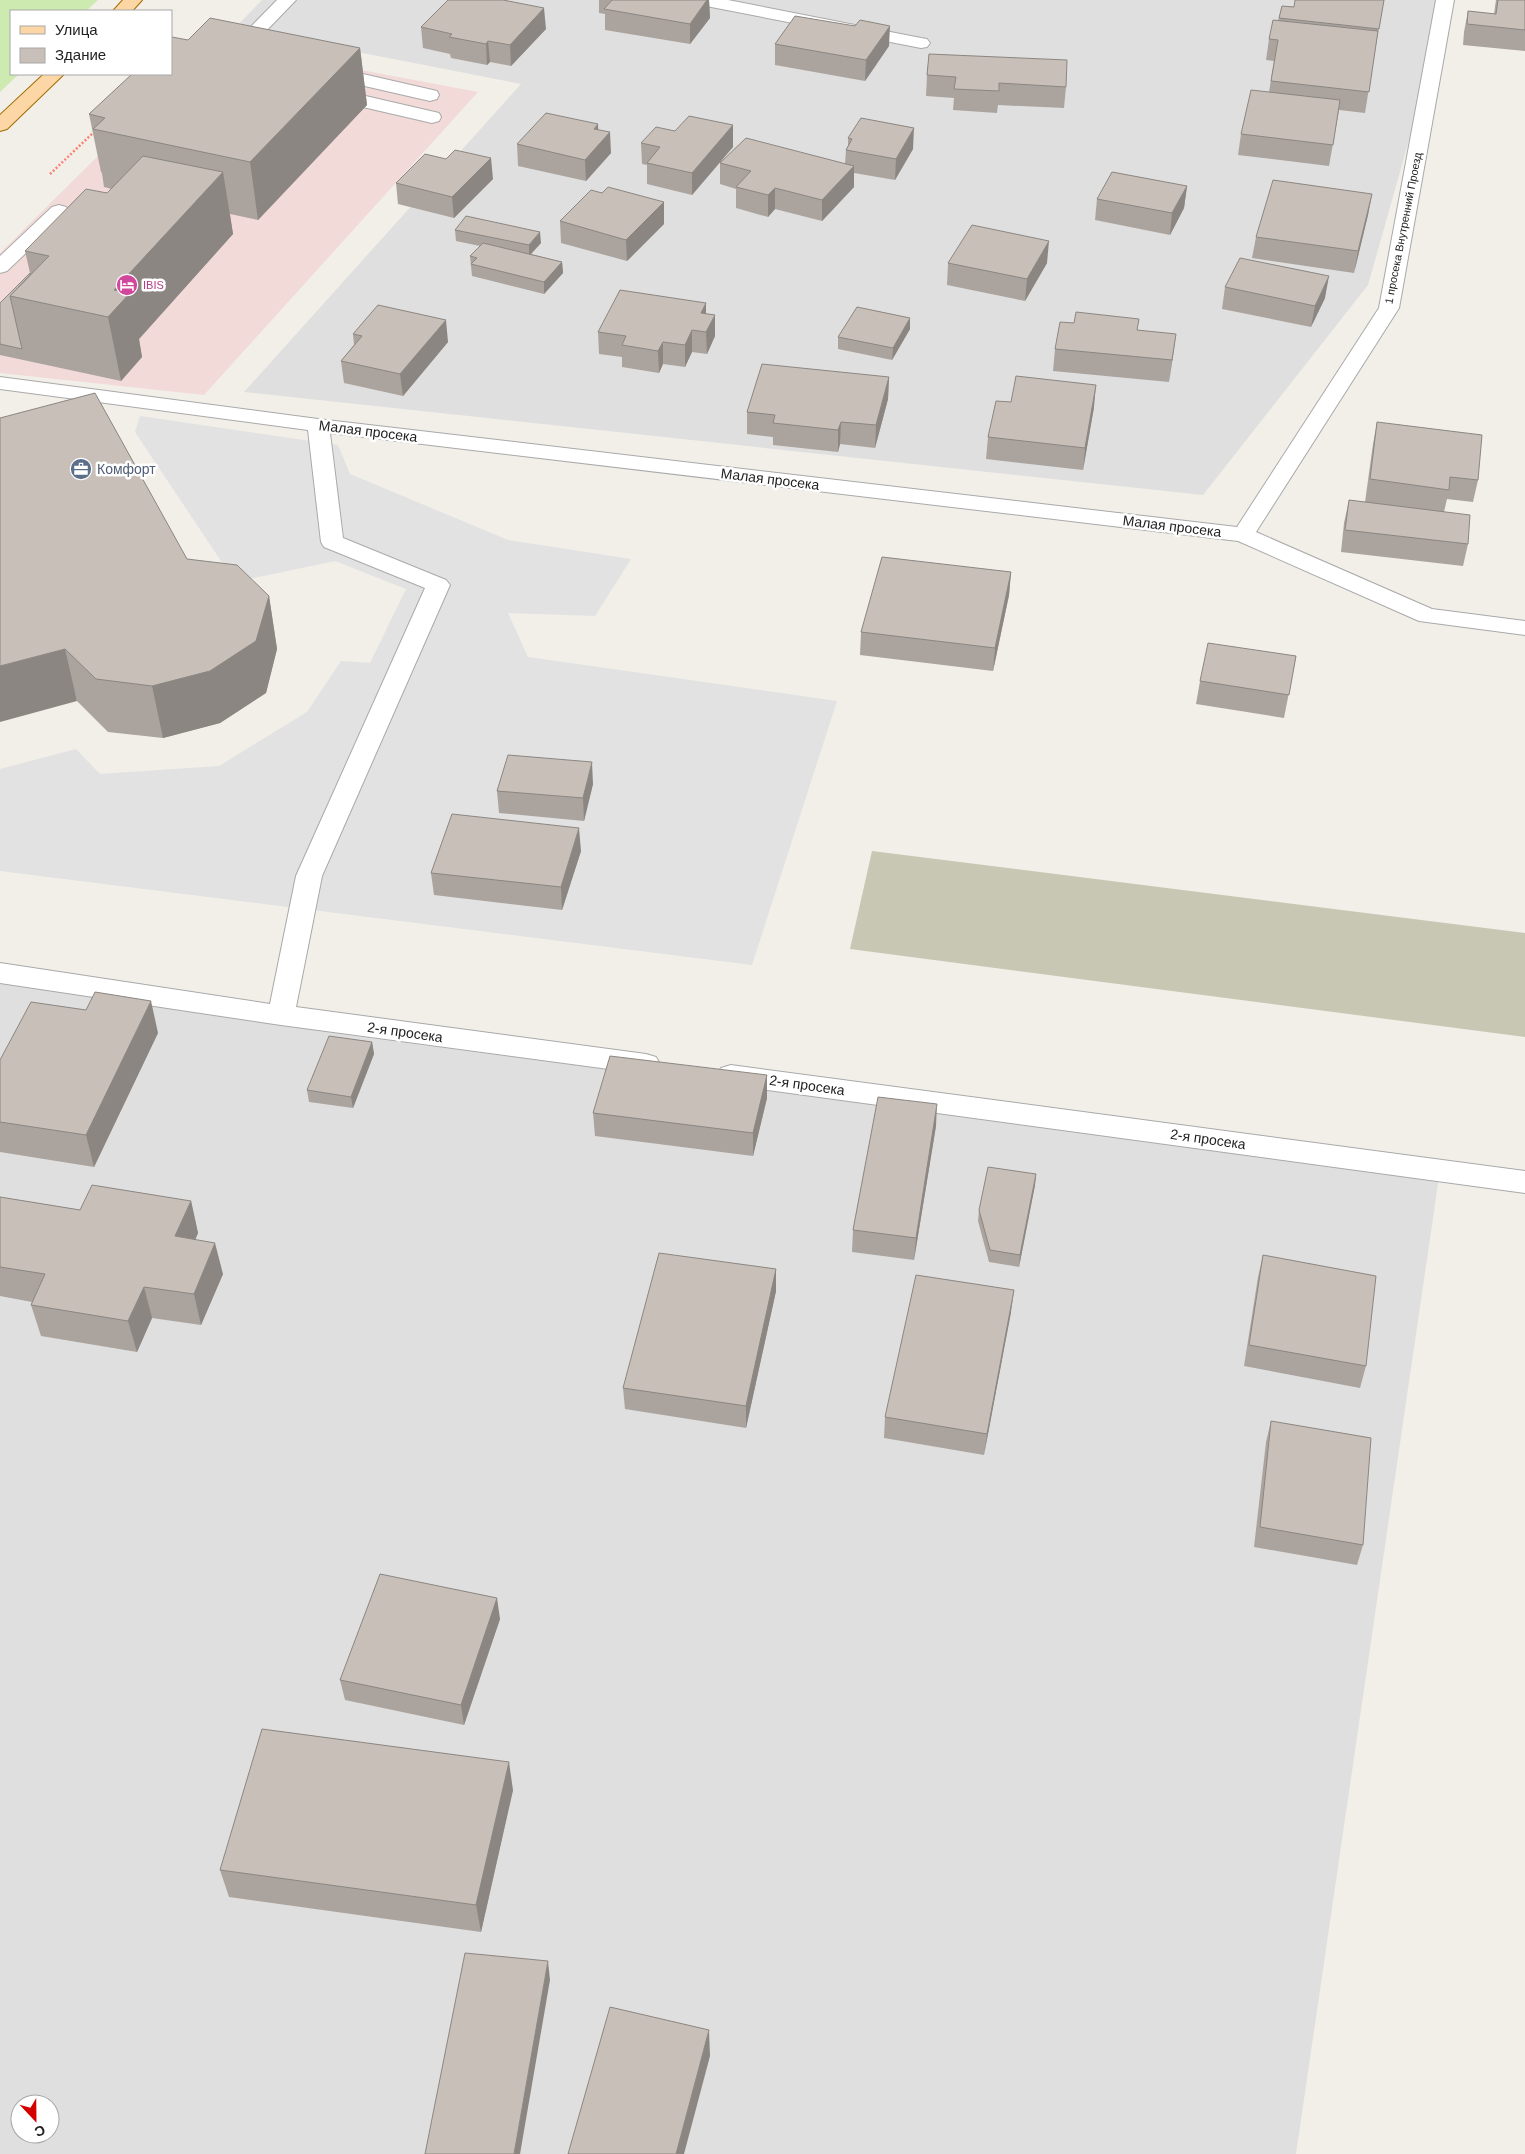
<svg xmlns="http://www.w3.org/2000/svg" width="1525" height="2154" font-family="Helvetica,sans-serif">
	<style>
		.residential { fill: #e0dfdf; fill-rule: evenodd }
		.commercial { fill: #f2dad9 }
		.construction { fill: #c7c7b4 }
		.grass { fill: #cdebb0 }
		.parking { fill: #e2e2e2 }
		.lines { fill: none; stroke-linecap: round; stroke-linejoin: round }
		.minor-casing { stroke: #a9a9a9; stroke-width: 2 }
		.major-casing { stroke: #a06b00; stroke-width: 2 }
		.path { stroke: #fa8072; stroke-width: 2.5; stroke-dasharray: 2 2; stroke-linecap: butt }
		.minor { fill: #fff; fill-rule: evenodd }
		.major { fill: #fcd6a4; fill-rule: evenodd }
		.wall { fill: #aba49e }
		.shaded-wall { fill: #8b8681 }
		.building { fill: #c7bfb8; stroke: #8b8681 }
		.labels { text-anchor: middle; stroke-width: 5; stroke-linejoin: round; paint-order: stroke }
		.far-street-label { font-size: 11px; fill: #222; stroke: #fff }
		.far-hotel-label { font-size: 11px; fill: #b23c85; stroke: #fff; text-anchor: start }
		.street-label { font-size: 14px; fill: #222; stroke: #fff }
		.service-label { font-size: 14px; fill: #4e5e75; stroke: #fff; text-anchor: start }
	</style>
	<rect width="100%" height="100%" fill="#f2efe9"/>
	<g class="residential">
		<polygon points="262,0 1436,0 1413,126 1368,285 1203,495 244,392 521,84 235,28"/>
		<path d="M 0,983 L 368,1038 L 1439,1177 L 1296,2154 L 0,2154 ZM 20,2104 L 50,2104 L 50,2134 L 20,2134 Z"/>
	</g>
	<polygon class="commercial" points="213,42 478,92 204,395 0,373 0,253"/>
	<polygon class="construction" points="872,851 1525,933 1525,1037 850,949"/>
	<polygon class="grass" points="0,0 98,0 86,11 11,11 11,74 19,74 0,92"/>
	<polygon class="parking" points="140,416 338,445 350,474 508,540 631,559 595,616 508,613 528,657 837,701 752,965 0,871 0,769 76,749 100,774 219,766 307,712 341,661 370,663 406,589 335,561 235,582 135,432"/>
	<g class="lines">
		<g class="minor-casing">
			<g id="minor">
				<polygon points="277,0 296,0 243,55 237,56 231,55 228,51 231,47"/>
				<polygon points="692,0 728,0 921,38 927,39 930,43 927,47 921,48 701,5 695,4"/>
				<polygon points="1436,0 1454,0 1399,308 1256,532 1432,609 1525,621 1525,635 1419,621 1238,541 330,433 343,538 446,580 450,585 322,876 296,1007 646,1054 656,1057 660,1064 656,1071 646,1074 281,1025 0,983 0,963 270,1004 296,876 425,588 324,547 321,542 308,430 0,389 0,377 318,419 1237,527 1379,308"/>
				<polygon points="328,66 437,91 439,95 437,99 430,101 321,76 319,72 321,68"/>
				<polygon points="331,88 439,113 441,117 439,121 432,123 324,98 322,94 324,90"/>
				<polygon points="59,205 66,207 69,211 66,215 7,271 0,273 0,256 52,207"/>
				<polygon points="731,1065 1525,1171 1525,1193 731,1085 721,1082 717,1075 721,1068"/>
			</g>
		</g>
		<g class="major-casing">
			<g id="major">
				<polygon points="123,0 142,0 132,11 113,11"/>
				<polygon points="44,74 64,74 7,129 0,131 0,115"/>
			</g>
		</g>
		<polyline class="path" points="50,174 94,132"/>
		<use href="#minor" class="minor"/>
		<use href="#major" class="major"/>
	</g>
	<g class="wall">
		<polygon points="599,0 709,0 710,18 690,44 605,30 605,14 599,13"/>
		<polygon points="1384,0 1375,50 1365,113 1339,110 1329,166 1238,155 1241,134 1269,92 1274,61 1266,60 1269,39 1278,21 1282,6 1294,7"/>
		<polygon points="1496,0 1525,0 1525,51 1463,45 1464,32 1468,11 1494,14"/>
		<polygon points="421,27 546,29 511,66 490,62 487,65 451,58 450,54 423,48"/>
		<polygon points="188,40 360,48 367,105 258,220 230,214 233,234 139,339 142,357 121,381 0,355 0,303 30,273 25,251 107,193 112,189 104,187 102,173 101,172 89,114"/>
		<polygon points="775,44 889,46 865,81 775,65"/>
		<polygon points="929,54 1066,87 1064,108 998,105 997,113 953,110 954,98 926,96 927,75"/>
		<polygon points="733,125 733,147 692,195 647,184 647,165 642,164 641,143 675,131"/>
		<polygon points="598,129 611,153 586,181 518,166 517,144"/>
		<polygon points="848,138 913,149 895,180 854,173 854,187 822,221 775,209 768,217 736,208 736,189 720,184 720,163 845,164 846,150 848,146"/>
		<polygon points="446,159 493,179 454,218 398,204 396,183"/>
		<polygon points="1187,186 1184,208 1170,235 1095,220 1097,199"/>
		<polygon points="602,193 664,202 664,224 627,261 561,243 560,221"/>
		<polygon points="1372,194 1368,215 1354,273 1252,258 1256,237"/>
		<polygon points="455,230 541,243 531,254 562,262 563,273 544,294 472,276 470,256 480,246 456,241"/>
		<polygon points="948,263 1047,263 1025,301 947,285"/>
		<polygon points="1225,287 1325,298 1311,327 1222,309"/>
		<polygon points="706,303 706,313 715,336 707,354 692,352 685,367 663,364 659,373 622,367 622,357 599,354 598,332"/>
		<polygon points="910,329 892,360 838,349 838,337"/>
		<polygon points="1137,330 1173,356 1169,382 1053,371 1055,349"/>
		<polygon points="353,334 448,342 403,396 344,383 341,361 354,345"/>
		<polygon points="889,377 888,399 875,448 840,444 838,452 773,445 773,437 747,434 747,412"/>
		<polygon points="1011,402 1094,407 1083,470 986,459 988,437"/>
		<polygon points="0,418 187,559 269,596 277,649 266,693 220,723 163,738 108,732 77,701"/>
		<polygon points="1377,422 1478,480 1473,502 1447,499 1444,512 1468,544 1463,566 1341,552 1344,523 1349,500 1419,509 1365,502 1373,444"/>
		<polygon points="1011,572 1009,595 993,671 860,655 861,632"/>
		<polygon points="1296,656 1284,718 1196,704 1200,681"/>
		<polygon points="593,784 584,821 499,813 497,791"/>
		<polygon points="581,851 562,910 434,895 431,873"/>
		<polygon points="158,1033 94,1167 0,1152 0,1060"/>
		<polygon points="372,1042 374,1054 353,1108 309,1102 307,1090"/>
		<polygon points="767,1075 767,1098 753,1156 595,1136 593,1113"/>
		<polygon points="936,1126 914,1260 852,1252 853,1230"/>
		<polygon points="1036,1174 1035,1185 1019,1267 989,1262 978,1221 979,1210"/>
		<polygon points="0,1197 80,1210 191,1201 198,1233 195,1240 223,1274 201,1325 152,1318 137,1352 41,1336 31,1305 32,1302 0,1296"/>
		<polygon points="1263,1255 1366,1366 1360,1388 1244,1366 1258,1277"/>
		<polygon points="776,1269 776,1291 746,1428 625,1409 623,1388"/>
		<polygon points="1011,1312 984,1455 884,1438 885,1417"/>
		<polygon points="1271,1421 1363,1545 1357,1565 1254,1547 1266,1442"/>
		<polygon points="500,1619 464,1725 345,1700 340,1680"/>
		<polygon points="513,1790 481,1932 229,1897 220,1870"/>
	</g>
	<g class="shaded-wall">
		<polygon points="707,0 709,0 710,18 690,44 690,24"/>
		<polygon points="544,8 546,29 511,66 510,45"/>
		<polygon points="890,26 889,46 865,81 866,60"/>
		<polygon points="488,41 490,62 487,65 486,44"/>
		<polygon points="360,48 367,105 258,220 250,162"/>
		<polygon points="598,124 599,144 610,132 611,153 586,181 585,160 594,129"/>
		<polygon points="733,125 733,147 692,195 692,173"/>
		<polygon points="914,128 913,149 895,180 896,159"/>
		<polygon points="491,158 493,179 454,218 452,197"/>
		<polygon points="854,166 854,187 822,221 822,200"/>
		<polygon points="223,172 233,234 139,339 142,357 121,381 108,317 114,290"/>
		<polygon points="1187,186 1184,208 1170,235 1172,213"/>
		<polygon points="775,188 775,209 768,217 768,195"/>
		<polygon points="1372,194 1368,215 1354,273 1358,251"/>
		<polygon points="664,202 664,224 627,261 626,240"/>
		<polygon points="540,232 541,243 529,256 529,245"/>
		<polygon points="1049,241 1047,263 1025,301 1027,279"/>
		<polygon points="562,262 563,273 544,294 544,282"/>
		<polygon points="1329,276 1325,298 1311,327 1315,306"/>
		<polygon points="706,303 706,325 701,313"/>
		<polygon points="715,315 715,336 707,354 706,332"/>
		<polygon points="910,318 910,329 892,360 893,348"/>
		<polygon points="446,320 448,342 403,396 400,374"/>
		<polygon points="692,330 692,352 685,367 685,345"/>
		<polygon points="1176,334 1173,356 1169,382 1172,360"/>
		<polygon points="663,342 663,364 659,373 658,351"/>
		<polygon points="889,377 888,399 875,448 876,425"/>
		<polygon points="1096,385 1094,407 1083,470 1085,448"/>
		<polygon points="841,422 840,444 838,452 838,430"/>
		<polygon points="1011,572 1009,595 993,671 995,648"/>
		<polygon points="269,596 277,649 266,693 220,723 163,738 152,686"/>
		<polygon points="65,649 77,701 0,722 0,666"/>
		<polygon points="592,762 593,784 584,821 583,798"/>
		<polygon points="579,828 581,851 562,910 561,887"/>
		<polygon points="151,1001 158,1033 94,1167 86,1135"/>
		<polygon points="372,1042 374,1054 353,1108 351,1097"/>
		<polygon points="767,1075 767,1098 753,1156 753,1133"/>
		<polygon points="937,1104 936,1126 914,1260 916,1238"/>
		<polygon points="1036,1174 1035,1185 1019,1267 1020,1255"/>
		<polygon points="191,1201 198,1233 183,1268 175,1236"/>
		<polygon points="215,1243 223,1274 201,1325 194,1294"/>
		<polygon points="776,1269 776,1291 746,1428 746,1406"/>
		<polygon points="144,1287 152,1318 137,1352 128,1321"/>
		<polygon points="1014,1290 1011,1312 984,1455 987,1434"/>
		<polygon points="497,1598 500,1619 464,1725 461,1705"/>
		<polygon points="509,1762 513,1790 481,1932 476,1905"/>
		<polygon points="548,1961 550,1980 520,2154 514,2154"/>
		<polygon points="709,2030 710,2056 684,2154 676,2154"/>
	</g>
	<g class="building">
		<polygon points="448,0 503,0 544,8 510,45 488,41 486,44 449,37 452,34 421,27"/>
		<polygon points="612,0 707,0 690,24 604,9"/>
		<polygon points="1295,0 1384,0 1379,29 1279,18 1282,6 1294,7"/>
		<polygon points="1498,0 1525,0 1525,30 1467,24 1468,11 1496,14"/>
		<polygon points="795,16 855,26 860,20 890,26 866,60 775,44"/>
		<polygon points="210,18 360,48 250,162 93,129 105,118 89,114 132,74 171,74 171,38 172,37 188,40"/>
		<polygon points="1273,20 1378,31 1369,92 1271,81 1278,40 1269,39"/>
		<polygon points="929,54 1067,60 1066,87 999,83 999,91 954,89 956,77 927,75"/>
		<polygon points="1251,90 1340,100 1333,145 1241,134"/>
		<polygon points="546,113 598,124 594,129 610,132 585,160 517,144"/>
		<polygon points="689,116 733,125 692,173 647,163 660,147 641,143 656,127 675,131"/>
		<polygon points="861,118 914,128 896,159 846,150 852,139 848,138"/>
		<polygon points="746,138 854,166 822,200 775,188 768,195 736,187 751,171 720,163"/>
		<polygon points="455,150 491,158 452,197 396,183 425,154 446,159"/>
		<polygon points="143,156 223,172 114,290 130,293 108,317 10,296 49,256 25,251 86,189 107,193"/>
		<polygon points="1112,172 1187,186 1172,213 1097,199"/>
		<polygon points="1273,180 1372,194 1358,251 1256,237"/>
		<polygon points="608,187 664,202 626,240 560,221 591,190 602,193"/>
		<polygon points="466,216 540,232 529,245 455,230"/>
		<polygon points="972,225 1049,241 1027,279 948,263"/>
		<polygon points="483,243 562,262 544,282 471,264 477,258 470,256"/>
		<polygon points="1240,258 1329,276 1315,306 1225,287"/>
		<polygon points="30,273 30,275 10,296 22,349 0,344 0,303"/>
		<polygon points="620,290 706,303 701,313 715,315 706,332 692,330 685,345 663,342 658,351 622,345 626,336 598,332"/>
		<polygon points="378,305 446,320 400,374 341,361 362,336 353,334"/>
		<polygon points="857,307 910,318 893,348 838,337"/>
		<polygon points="1076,312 1139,319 1137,330 1176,334 1172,360 1055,349 1060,322 1074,323"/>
		<polygon points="762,364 889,377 876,425 841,422 838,430 773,423 775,415 747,412"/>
		<polygon points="1016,376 1096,385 1085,448 988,437 996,401 1011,402"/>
		<polygon points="95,393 187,559 237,565 269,596 256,641 210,671 152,686 96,679 65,649 0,666 0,418"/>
		<polygon points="1377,422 1482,435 1478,480 1450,477 1449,490 1370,479"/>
		<polygon points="1349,500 1470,515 1468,544 1345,530"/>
		<polygon points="882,557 1011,572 995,648 861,632"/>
		<polygon points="1208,643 1296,656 1289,695 1200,681"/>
		<polygon points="508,755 592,762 583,798 497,791"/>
		<polygon points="452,814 579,828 561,887 431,873"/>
		<polygon points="95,992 151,1001 86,1135 0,1122 0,1060 31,1002 86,1010"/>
		<polygon points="329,1036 372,1042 351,1097 307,1090"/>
		<polygon points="610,1056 767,1075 753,1133 593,1113"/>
		<polygon points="878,1097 937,1104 916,1238 853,1230"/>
		<polygon points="988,1167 1036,1174 1020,1255 990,1250 979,1210"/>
		<polygon points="92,1185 191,1201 175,1236 215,1243 194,1294 144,1287 128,1321 31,1305 45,1274 0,1267 0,1197 80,1210"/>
		<polygon points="659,1253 776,1269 746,1406 623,1388"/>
		<polygon points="1263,1255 1376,1276 1366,1366 1249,1345"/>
		<polygon points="916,1275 1014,1290 987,1434 885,1417"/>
		<polygon points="1271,1421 1371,1438 1363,1545 1260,1527"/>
		<polygon points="380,1574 497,1598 461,1705 340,1680"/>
		<polygon points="262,1729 509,1762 476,1905 220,1870"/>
		<polygon points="465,1953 548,1961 514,2154 425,2154"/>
		<polygon points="610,2007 709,2030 676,2154 568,2154"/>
	</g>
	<defs>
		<g id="hotel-disc" transform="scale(1.125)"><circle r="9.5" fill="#d1479c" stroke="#fff"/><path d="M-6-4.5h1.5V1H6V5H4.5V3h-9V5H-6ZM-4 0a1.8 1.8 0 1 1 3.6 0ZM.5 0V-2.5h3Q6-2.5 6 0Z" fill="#fff"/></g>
		<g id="office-disc" transform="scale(1.125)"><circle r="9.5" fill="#5c6f8a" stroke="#fff"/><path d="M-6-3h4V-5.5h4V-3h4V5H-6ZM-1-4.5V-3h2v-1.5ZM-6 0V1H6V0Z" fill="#fff"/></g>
	</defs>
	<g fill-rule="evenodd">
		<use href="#hotel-disc" x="127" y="285"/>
		<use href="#office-disc" x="81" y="469"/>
	</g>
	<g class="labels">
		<g class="far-street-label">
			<text transform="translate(1403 228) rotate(-79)" y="4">1 просека Внутренний Проезд</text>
		</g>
		<g class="far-hotel-label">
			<text x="143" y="289">IBIS</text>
		</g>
		<g class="street-label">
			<text transform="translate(368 431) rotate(7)" y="5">Малая просека</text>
			<text transform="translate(770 479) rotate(7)" y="5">Малая просека</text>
			<text transform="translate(1172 526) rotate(7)" y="5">Малая просека</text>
			<text transform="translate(405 1032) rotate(8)" y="5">2-я просека</text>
			<text transform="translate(807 1085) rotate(8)" y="5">2-я просека</text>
			<text transform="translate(1208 1139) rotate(8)" y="5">2-я просека</text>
		</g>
		<g class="service-label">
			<text x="97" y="474">Комфорт</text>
		</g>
	</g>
	<rect x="10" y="10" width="162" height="65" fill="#ffffff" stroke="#a7a7a7"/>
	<rect x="20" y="26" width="25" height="8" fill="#fcd6a4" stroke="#a7a7a7"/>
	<text x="55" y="35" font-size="15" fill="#222222">Улица</text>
	<rect x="20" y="48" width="25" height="15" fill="#c7bfb8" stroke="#a7a7a7"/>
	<text x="55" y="60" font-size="15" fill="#222222">Здание</text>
	<g transform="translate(35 2119) rotate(158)"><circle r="24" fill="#ffffff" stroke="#a7a7a7"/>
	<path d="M0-4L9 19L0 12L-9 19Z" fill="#d40000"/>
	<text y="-8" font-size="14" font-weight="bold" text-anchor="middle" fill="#222222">С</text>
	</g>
</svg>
